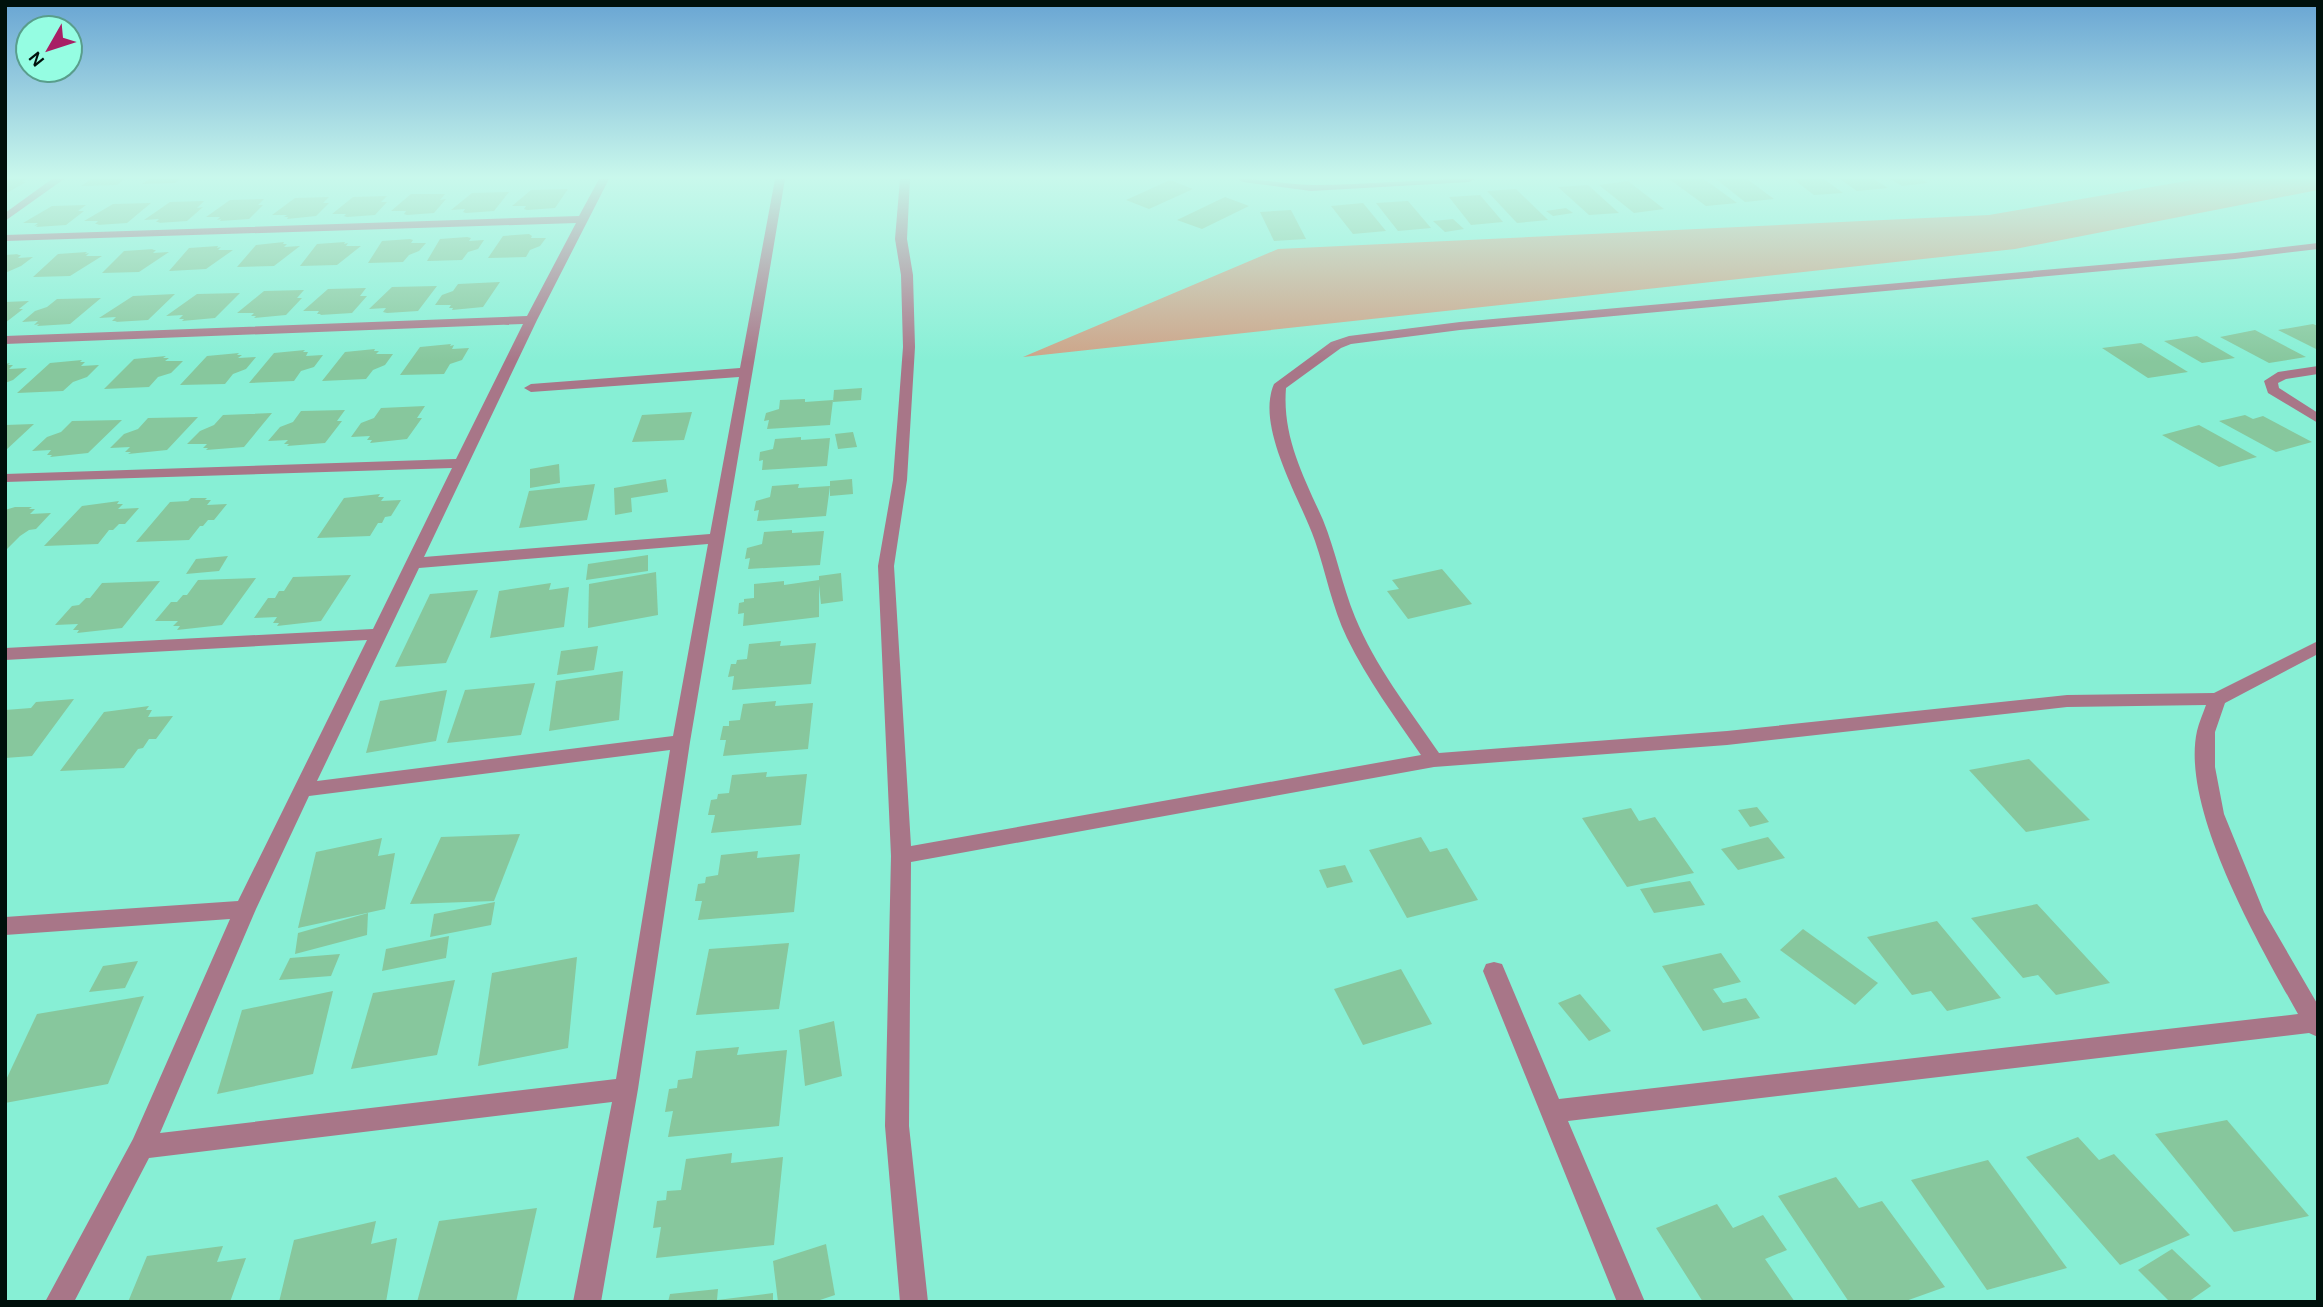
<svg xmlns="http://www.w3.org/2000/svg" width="2323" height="1307" font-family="Karla,sans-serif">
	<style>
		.green { fill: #cda387 }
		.building { fill: #87c79d }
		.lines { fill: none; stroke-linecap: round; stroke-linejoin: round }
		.minor { fill: #a87688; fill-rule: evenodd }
	</style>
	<rect width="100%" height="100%" fill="#87efd5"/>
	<polygon class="green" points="2198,179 2318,179 2318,190 2015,249 1023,357 1278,249 1989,215"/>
	<g class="building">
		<polygon points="5,179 26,179 22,182 26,182 5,194"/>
		<polygon points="91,179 124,179 117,185 81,186"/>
		<polygon points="149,179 180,179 175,183 142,184"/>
		<polygon points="1669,179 1704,179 1737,203 1706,206"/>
		<polygon points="1716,179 1747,179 1774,199 1745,202"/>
		<polygon points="1793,179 1824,179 1843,193 1814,195"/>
		<polygon points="1840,179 1874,179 1888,188 1857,191"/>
		<polygon points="1890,179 1922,179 1928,183 1902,186"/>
		<polygon points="1170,180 1193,189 1149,209 1126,200"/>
		<polygon points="1628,181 1664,209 1634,213 1599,185"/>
		<polygon points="1588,185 1619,213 1589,215 1558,187"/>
		<polygon points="568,189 555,208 527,210 524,209 526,206 512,206 531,190"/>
		<polygon points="1516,189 1548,220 1517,223 1487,191"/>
		<polygon points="509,192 494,211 466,213 463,212 465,209 451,210 472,193"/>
		<polygon points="411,194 445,194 440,200 446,199 434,213 407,215 404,214 406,211 391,211"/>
		<polygon points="1480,195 1503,222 1471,225 1449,197"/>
		<polygon points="387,196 381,202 387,202 375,215 347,217 344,216 346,214 332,214 353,197"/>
		<polygon points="329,197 323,203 329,203 316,216 287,219 288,217 284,217 287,215 272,215 295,198"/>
		<polygon points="1225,197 1249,206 1202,229 1177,220"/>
		<polygon points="264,199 258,205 263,205 249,219 220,221 221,219 217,220 220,217 206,217 230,200"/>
		<polygon points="204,201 197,208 203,207 187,221 158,223 160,222 156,222 159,219 144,220 170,202"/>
		<polygon points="1408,201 1431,228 1398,231 1376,203"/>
		<polygon points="151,203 127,223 97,225 99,224 95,224 98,221 84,221 113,204"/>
		<polygon points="1363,203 1386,231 1353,234 1331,206"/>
		<polygon points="86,205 78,211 84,211 66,225 36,227 38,225 34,226 38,223 23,223 52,206"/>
		<polygon points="1566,208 1573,213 1553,216 1546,211"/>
		<polygon points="1291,210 1306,239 1274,241 1260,212"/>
		<polygon points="1453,219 1464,229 1445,232 1433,221"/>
		<polygon points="529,234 532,236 531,238 546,238 540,246 530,250 526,257 488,258 503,236"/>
		<polygon points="467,237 471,238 469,241 484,240 478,249 468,252 462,260 427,261 440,239"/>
		<polygon points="410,239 413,240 411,243 426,243 419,251 409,255 403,262 368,263 382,241"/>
		<polygon points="284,242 283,244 287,244 284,247 300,246 274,266 237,267 256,245"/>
		<polygon points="345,242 344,244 348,243 346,246 361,246 337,265 300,266 317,244"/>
		<polygon points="218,246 217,248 221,247 218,250 233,250 206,269 169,271 189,248"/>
		<polygon points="154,249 152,250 156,250 153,253 169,252 139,272 102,273 124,251"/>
		<polygon points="87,252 85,254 89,253 86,256 102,256 70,276 33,277 58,254"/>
		<polygon points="19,254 17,255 21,255 18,258 33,257 21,266 5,273 5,255"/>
		<polygon points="500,282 483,307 452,310 453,308 449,308 451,305 435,305 442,295 453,291 458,284"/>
		<polygon points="437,286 418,311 387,313 383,312 386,308 369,309 392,287"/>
		<polygon points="366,288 360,296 367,296 352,313 320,315 321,314 317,314 319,311 303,311 328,289"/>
		<polygon points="304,290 297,298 302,298 286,315 254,318 256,316 251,316 254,313 237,313 264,291"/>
		<polygon points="240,293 215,318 182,321 184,319 179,319 183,315 166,316 197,294"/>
		<polygon points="175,294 148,320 115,322 117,321 112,321 116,317 99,318 133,296"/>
		<polygon points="101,298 70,324 37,326 39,324 34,325 38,321 22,322 35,311 47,307 57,299"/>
		<polygon points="29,301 19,309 23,309 5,323 5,302"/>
		<polygon points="2313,324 2318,326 2318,350 2278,330"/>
		<polygon points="2255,330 2306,357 2269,363 2220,337"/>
		<polygon points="2197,336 2235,358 2202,363 2164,341"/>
		<polygon points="2141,343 2188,372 2148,378 2102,348"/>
		<polygon points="451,344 450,346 454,345 452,349 469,348 462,360 450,364 444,374 400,375 420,347"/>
		<polygon points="375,349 374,351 379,351 376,354 393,354 385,365 373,370 366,379 322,381 345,352"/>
		<polygon points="305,350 303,352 308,352 306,356 323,355 314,367 301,371 294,381 249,383 274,353"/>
		<polygon points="239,353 237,355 242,355 238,358 256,357 246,369 233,374 225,384 180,385 207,356"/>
		<polygon points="166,356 163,358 169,358 165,361 183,361 171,373 158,377 149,387 104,389 134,359"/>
		<polygon points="82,360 80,362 85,362 81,366 99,365 87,377 73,382 63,391 17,393 50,363"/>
		<polygon points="10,363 8,365 13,365 9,369 27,368 13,380 5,383 5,364"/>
		<polygon points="862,388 861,400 833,402 834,390"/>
		<polygon points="805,399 805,402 833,400 830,425 767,429 769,420 764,421 766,413 779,409 780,400"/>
		<polygon points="425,406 417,418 422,418 407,439 370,443 372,440 367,440 370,436 351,437 361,423 374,418 381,408"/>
		<polygon points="345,410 337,421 342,421 325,443 287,446 289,444 284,444 288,440 268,441 280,427 293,422 301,411"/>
		<polygon points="692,412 684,440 632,442 642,415"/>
		<polygon points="272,413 244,447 206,450 208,448 203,448 207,444 187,444 200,431 214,425 223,415"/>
		<polygon points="2245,415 2253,419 2263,416 2312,442 2276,452 2219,421"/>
		<polygon points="198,417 167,450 128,454 131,452 125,452 130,447 110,448 124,434 138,429 148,418"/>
		<polygon points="122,420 88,453 50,457 52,455 47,455 51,450 32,451 47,437 61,432 72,421"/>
		<polygon points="34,424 5,451 5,425"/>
		<polygon points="2199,425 2257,457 2219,467 2162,435"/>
		<polygon points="853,432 857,447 838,449 835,434"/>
		<polygon points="801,437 801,440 830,438 827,466 762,470 763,460 759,461 760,452 773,449 775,439"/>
		<polygon points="559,464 560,483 530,488 530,469"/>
		<polygon points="666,479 668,492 631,498 632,512 615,515 614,488"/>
		<polygon points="852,479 853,494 830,496 830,481"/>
		<polygon points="595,484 587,520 519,528 529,491"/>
		<polygon points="799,484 798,488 830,486 826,516 757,521 759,510 754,511 756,501 770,497 772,486"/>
		<polygon points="380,494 378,497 384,497 381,501 401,500 391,516 385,517 382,523 378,523 370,536 317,538 344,498"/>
		<polygon points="191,498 207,498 205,500 211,500 207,505 227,504 214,520 208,520 203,526 200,526 189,540 136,542 170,502 188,501"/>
		<polygon points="119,501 117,504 123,504 118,509 139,508 125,524 119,524 113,530 109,530 98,544 44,546 82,506"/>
		<polygon points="15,507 32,507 29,509 35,509 30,514 51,513 36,529 29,530 20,536 5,551 5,510"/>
		<polygon points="792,530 792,533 824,531 820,565 748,569 750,558 745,559 747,548 762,544 764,532"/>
		<polygon points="648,555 648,571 586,580 588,564"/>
		<polygon points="228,556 219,571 186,574 196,559"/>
		<polygon points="1442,569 1472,604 1408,619 1387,591 1399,589 1392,580"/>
		<polygon points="656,572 658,615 588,628 589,584"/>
		<polygon points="841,573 843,601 821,604 819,585 819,617 743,626 744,613 738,614 739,603 744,602 744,599 754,598 754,584 784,581 784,585 819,580 819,576"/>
		<polygon points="351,575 321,621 277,626 279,623 273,623 277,617 254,618 268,598 275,598 279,591 284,591 293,577"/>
		<polygon points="256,578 222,625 177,630 180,626 173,626 178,621 155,621 171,602 177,602 183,595 187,595 198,580"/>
		<polygon points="160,581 122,628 77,633 79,630 73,630 78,624 55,625 72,606 79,605 86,598 90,598 102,583"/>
		<polygon points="551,583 549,590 569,587 564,627 490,638 499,591"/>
		<polygon points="478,590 446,663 395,667 430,594"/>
		<polygon points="781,641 780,646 816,643 811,684 732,690 734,676 728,677 731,664 736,664 737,660 747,659 749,644"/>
		<polygon points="598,646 594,670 557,675 561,651"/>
		<polygon points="623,671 619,720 549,731 556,681"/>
		<polygon points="535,683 521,735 447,743 465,690"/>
		<polygon points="447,690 436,741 366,753 380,701"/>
		<polygon points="74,699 32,756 5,758 5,710 31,708 36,702"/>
		<polygon points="776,701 775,706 813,703 808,749 723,756 726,740 720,740 723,726 729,726 729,721 740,720 743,704"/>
		<polygon points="149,706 146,710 152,710 148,717 173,716 156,739 149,739 143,748 138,749 124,768 60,771 104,712"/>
		<polygon points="2029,759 2090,820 2026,832 1969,770"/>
		<polygon points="767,772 766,777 807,774 801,825 711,833 715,815 708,815 711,800 717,799 718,794 729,793 732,775"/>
		<polygon points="1757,807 1769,822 1750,827 1738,810"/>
		<polygon points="1631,808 1639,821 1655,817 1694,873 1627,887 1582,818"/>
		<polygon points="520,834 494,901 410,904 441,837"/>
		<polygon points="1421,837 1430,852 1447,848 1478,900 1407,918 1369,850"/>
		<polygon points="1768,837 1785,858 1738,870 1721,849"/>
		<polygon points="382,838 378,856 395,853 385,909 298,928 316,852"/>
		<polygon points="758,851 757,858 800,854 794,912 698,920 702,901 695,901 698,884 705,883 706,877 718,875 721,855"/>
		<polygon points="1345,865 1353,882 1327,888 1319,870"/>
		<polygon points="1690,881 1705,905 1654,913 1640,889"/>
		<polygon points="495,902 491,925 430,937 434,914"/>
		<polygon points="2037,904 2110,983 2056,995 2038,975 2023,978 1971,918"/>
		<polygon points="368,913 367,935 295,954 298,933"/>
		<polygon points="1937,921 2001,998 1947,1011 1931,991 1912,995 1867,937"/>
		<polygon points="1803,929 1878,983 1855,1005 1780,950"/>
		<polygon points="449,936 446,958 382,971 386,949"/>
		<polygon points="789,943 779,1009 696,1015 709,949"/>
		<polygon points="1721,953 1741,982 1713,989 1723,1003 1746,998 1760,1018 1703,1031 1662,966"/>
		<polygon points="340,954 331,976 279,980 290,958"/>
		<polygon points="577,957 568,1048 478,1066 492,973"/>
		<polygon points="138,961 125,988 89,992 103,966"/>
		<polygon points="1401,969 1432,1024 1363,1045 1334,989"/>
		<polygon points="455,980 437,1055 351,1069 373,993"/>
		<polygon points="333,991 313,1074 217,1094 242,1010"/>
		<polygon points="1580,994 1611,1031 1589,1041 1558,1003"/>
		<polygon points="144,996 108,1084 5,1103 5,1082 37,1014"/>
		<polygon points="834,1021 842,1076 805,1086 799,1030"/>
		<polygon points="739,1047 737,1055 787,1050 779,1126 668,1137 673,1111 665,1112 669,1089 677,1088 678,1080 692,1078 696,1051"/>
		<polygon points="2227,1120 2309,1216 2234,1232 2155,1134"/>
		<polygon points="2078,1137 2099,1160 2114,1154 2190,1235 2120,1265 2026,1157"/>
		<polygon points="732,1153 731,1163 783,1157 774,1245 656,1258 661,1227 653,1228 657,1201 666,1200 667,1191 681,1190 686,1159"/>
		<polygon points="1988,1160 2067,1268 1987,1290 1911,1180"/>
		<polygon points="1836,1177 1859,1208 1882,1201 1945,1287 1903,1302 1849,1302 1778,1196"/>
		<polygon points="1717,1204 1733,1228 1763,1215 1787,1250 1765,1259 1795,1302 1703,1302 1656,1228"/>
		<polygon points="537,1208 516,1302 417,1302 439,1221"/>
		<polygon points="376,1221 371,1244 397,1238 386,1302 279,1302 294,1240"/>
		<polygon points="826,1244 835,1295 814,1302 778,1302 773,1261"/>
		<polygon points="223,1246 217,1262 246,1258 230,1302 128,1302 147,1256"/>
		<polygon points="2172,1249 2211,1286 2188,1302 2170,1302 2138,1270"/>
		<polygon points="718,1289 717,1300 773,1293 773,1302 668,1302 670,1294"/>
	</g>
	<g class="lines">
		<g class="minor">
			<polygon points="52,179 64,179 5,221 5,213"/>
			<path d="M 599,179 L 609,179 L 537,320 L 424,557 L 710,534 L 739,377 L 531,392 L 524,388 L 531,384 L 740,368 L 775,179 L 785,179 L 690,742 L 638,1089 L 601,1302 L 573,1302 L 612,1102 L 149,1158 L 74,1302 L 45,1302 L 133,1139 L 230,919 L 5,935 L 5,917 L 238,901 L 367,640 L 5,660 L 5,648 L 373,629 L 452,468 L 5,482 L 5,474 L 456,459 L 523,324 L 5,344 L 5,336 L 527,316 L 576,223 L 5,241 L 5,235 L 579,216 ZM 708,544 L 673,736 L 317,781 L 419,568 ZM 670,750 L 616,1079 L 160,1133 L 256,909 L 309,796 Z"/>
			<path d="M 900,179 L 910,179 L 907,239 L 913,275 L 915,347 L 907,480 L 894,566 L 911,846 L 1421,755 C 1395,717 1367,679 1347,638 C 1332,607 1326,573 1315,541 C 1301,500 1255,427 1274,384 L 1331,342 L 1349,336 L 1460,322 L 2235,253 L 2318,243 L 2318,249 L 2235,259 L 1460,330 L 1351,344 L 1341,348 L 1286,388 C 1282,437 1304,477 1323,520 C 1336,552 1342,585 1355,617 C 1375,666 1409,709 1439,753 L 1727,731 L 2067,695 L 2214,693 L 2318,641 L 2318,654 L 2225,703 L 2215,732 L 2215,767 L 2224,814 L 2264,912 L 2318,1005 L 2318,1037 L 2309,1033 L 1568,1121 L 1645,1302 L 1617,1302 L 1483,971 L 1486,964 L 1494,962 L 1502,964 L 1559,1099 L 2298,1014 C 2260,946 2180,809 2197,731 C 2199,722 2203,714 2206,705 L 2067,707 L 1727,745 L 1434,767 L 911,862 L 909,1126 L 928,1302 L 900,1302 L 885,1126 L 891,856 L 878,566 L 893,480 L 903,347 L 901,275 L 895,239 Z"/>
			<path d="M 1238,179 C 1263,179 1288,185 1313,185 C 1367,185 1420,179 1474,179 L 1469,182 L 1311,191 L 1243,182 Z"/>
			<polygon points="2318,366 2318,374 2286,379 2278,383 2279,388 2318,413 2318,423 2268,393 2264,381 2278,372"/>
		</g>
	</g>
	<linearGradient id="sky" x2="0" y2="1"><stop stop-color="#69a5d3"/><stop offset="0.49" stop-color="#c9f8ec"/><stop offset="1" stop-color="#c9f8ec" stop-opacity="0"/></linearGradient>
	<rect width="2323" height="362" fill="url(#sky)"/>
	<rect width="2323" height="1307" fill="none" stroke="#00100b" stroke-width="14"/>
	<g transform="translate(49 49) rotate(231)"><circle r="33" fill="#95fde2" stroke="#599e8c" stroke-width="2"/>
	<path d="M0-5L12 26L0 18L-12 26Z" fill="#a81f65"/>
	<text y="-10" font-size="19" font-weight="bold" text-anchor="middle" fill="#00100b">N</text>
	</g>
</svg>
